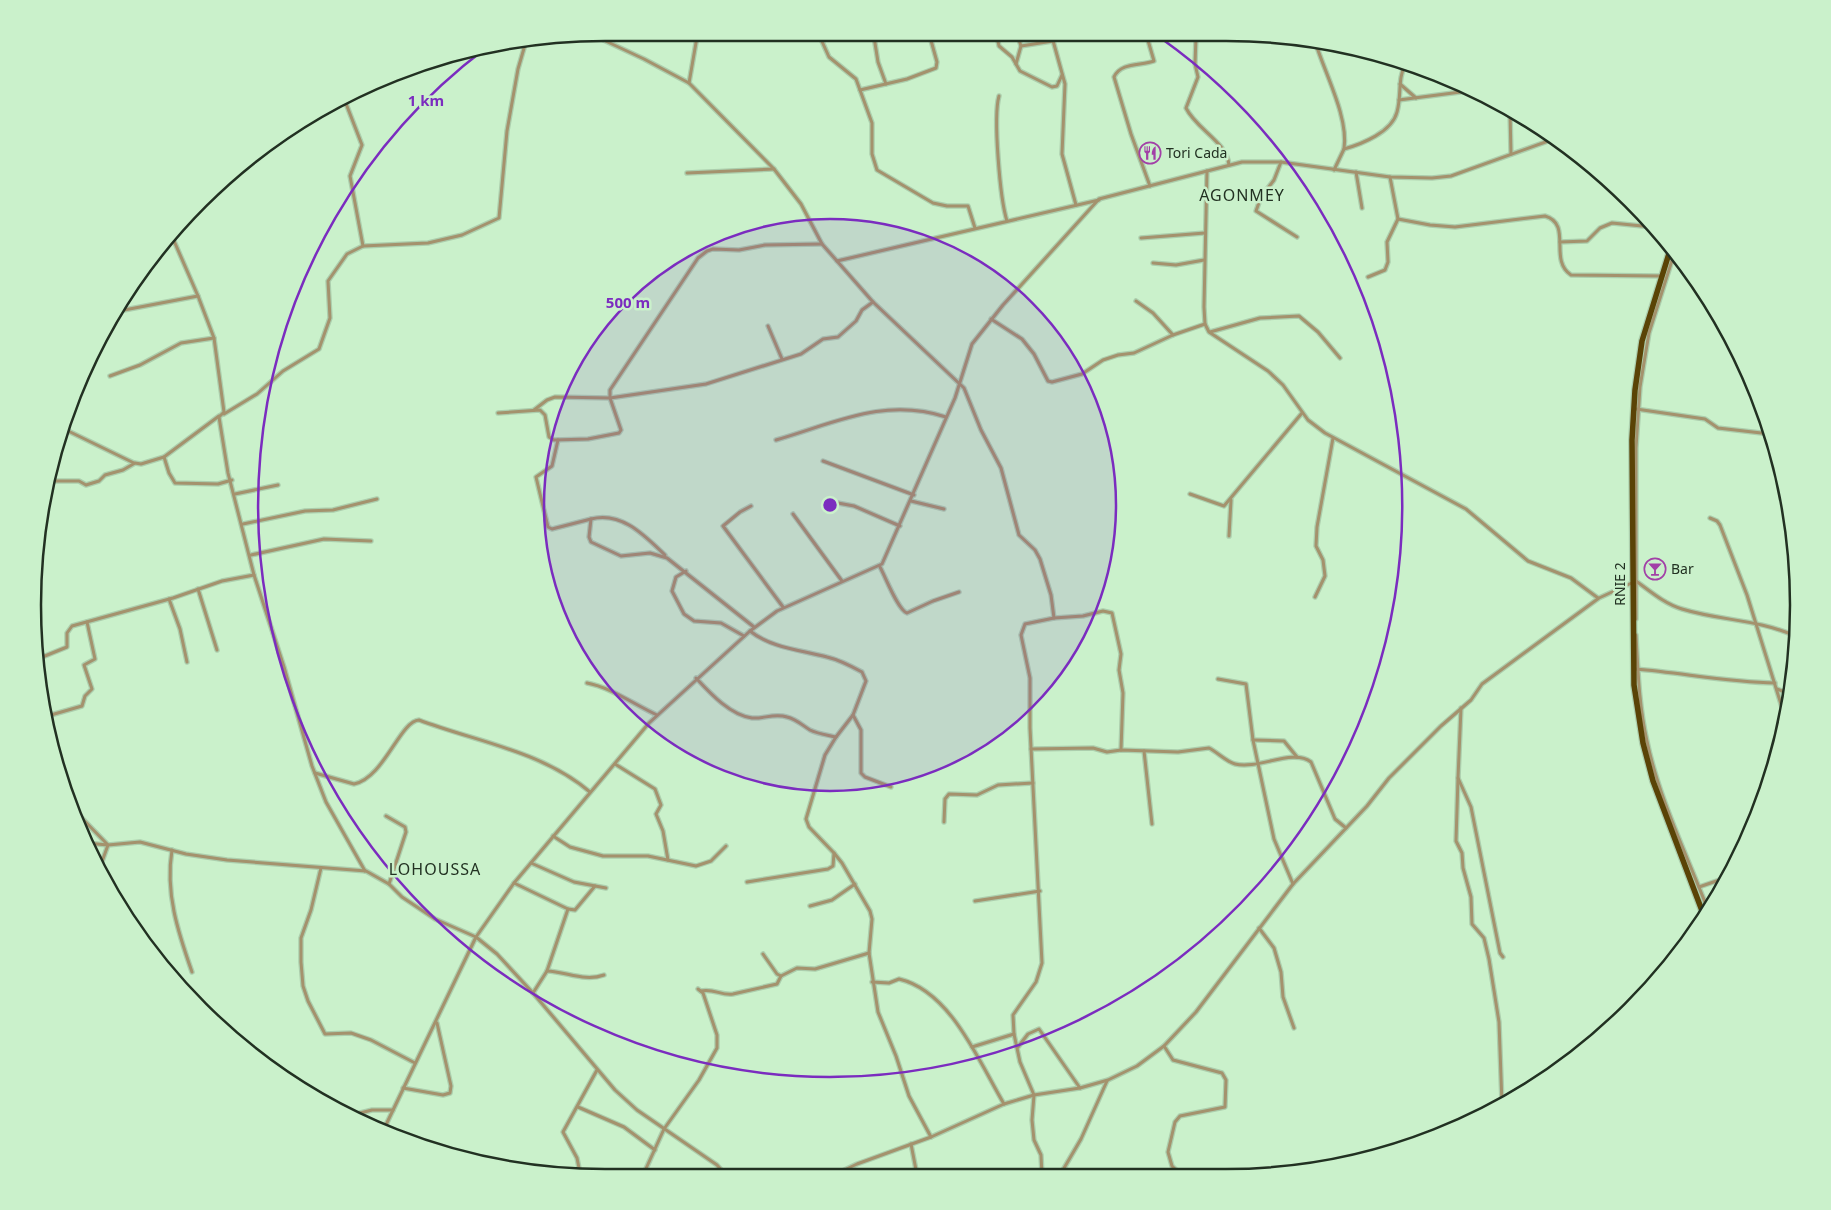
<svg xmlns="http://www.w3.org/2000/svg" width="1831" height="1210" font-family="'Noto Sans',sans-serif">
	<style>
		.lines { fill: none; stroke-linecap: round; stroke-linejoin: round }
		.minor-casing { stroke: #accead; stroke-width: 5.5 }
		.trunk-casing { stroke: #accead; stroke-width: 8 }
		.minor { stroke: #a4926d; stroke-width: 3 }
		.trunk { stroke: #5a4306; stroke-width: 5.5 }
		.ring { fill: none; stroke: #7b2cbf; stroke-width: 2.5 }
		.labels { text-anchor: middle; stroke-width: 5; stroke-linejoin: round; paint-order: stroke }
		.poi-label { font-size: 14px; fill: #223122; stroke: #caf1cb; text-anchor: start }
		.street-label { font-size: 14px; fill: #223122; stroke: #caf1cb }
		.quarter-label { font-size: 16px; letter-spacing: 1px; fill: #223122; stroke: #caf1cb }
		.rim { fill: none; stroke: #223122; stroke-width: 2.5 }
		.centre { fill: #7b2cbf; stroke: #caf1cb; stroke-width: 2.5 }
		.ring-label { font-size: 15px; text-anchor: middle; font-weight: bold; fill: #7b2cbf; stroke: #caf1cb; stroke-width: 5; stroke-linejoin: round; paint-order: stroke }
	</style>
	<rect width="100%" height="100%" fill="#caf1cb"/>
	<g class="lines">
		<g class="minor-casing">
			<g id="minor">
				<polyline points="597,37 644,59 689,83 774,169 801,204 822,244 837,261 1099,200"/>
				<polyline points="820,37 829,57 856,79 872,123 872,154 877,170 933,203 947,206 968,206 975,228"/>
				<polyline points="874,37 878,62 886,84"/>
				<polyline points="997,37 999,46 1012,57 1020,71 1052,87 1057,86 1062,75"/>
				<polyline points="1052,37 1065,84 1062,154 1076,205"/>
				<path d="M 1147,37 L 1154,61 C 1141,66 1121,62 1114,77 L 1131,134 L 1150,186"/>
				<path d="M 1196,37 L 1195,64 L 1198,77 L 1186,108 C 1196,129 1227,142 1229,165"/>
				<polyline points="874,39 883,37"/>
				<path d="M 1315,41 C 1324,72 1349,117 1344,149"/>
				<polyline points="1021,46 1053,41"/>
				<polyline points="1016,64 1021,46 1018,37"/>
				<polyline points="689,83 697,37"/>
				<polyline points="1400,84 1416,98"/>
				<polyline points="860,90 907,79 936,68 937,62 930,37"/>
				<path d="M 999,96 C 993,117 1000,199 1007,221"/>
				<polyline points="1399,100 1476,90"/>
				<polyline points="345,101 362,145 350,176 363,246"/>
				<polyline points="1510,112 1511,154"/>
				<polyline points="1281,162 1274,180 1261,197 1256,211 1297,237"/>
				<path d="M 1334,170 L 1344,149 C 1362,144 1392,132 1397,112 C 1402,94 1397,80 1406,62"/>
				<polyline points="1207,171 1204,307 1205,324 1209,332 1268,371 1283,385 1308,420 1325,433 1466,509 1528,561 1571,578 1598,598"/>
				<polyline points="1356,172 1362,208"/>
				<polyline points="687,173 774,169"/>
				<path d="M 1398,219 L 1430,225 L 1455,227 L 1545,216 C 1573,224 1548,260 1571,275 L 1661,276"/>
				<polyline points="171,234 198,296 214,338 224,412 219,417 228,473 254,575 284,667 312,766 326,802 365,871"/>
				<polyline points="1141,238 1205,233"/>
				<polyline points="1560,242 1587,241 1600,228 1612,223 1652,227"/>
				<polyline points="837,261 873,302 964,388 981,430 1001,468 1019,535 1035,550 1040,559 1051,595 1054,618"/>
				<polyline points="1153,263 1176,265 1204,260"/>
				<polyline points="1368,277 1385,270 1388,262 1387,242 1398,219 1390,177"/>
				<polyline points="1136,301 1153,313 1173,335"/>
				<polyline points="119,311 198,296"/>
				<polyline points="991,319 1022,339 1034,354 1048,381 1052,382 1082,374 1103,360 1118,355 1134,353 1173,335 1205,324"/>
				<polyline points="768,326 782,359"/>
				<polyline points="1210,332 1260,318 1299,316 1318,332 1340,358"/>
				<polyline points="110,376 140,365 181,343 214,338"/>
				<polyline points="1636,409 1705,419 1718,428 1770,434"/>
				<polyline points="534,410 547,400 555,397 610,398 706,384 801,354 823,339 838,337 856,321 862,310 873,302"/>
				<polyline points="498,413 540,410 545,415 549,437 554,440 588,439 619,433 621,430 610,398 610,390 698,258 707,251 713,249 739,250 765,245 822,244"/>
				<polyline points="224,414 257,394 283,371 319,349 330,318 328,281 347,254 363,246 428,243 462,235 499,218 507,131 518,69 527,38"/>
				<polyline points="62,428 134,463"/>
				<polyline points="558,440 552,466 536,477 548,527 552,529 591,519 589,537 591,542 621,556 650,553 667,558 754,627"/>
				<path d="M 776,440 C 835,423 884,397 946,417"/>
				<polyline points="164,457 169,473 175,483 218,484 232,480"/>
				<polyline points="823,461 914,495"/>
				<polyline points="51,481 79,481 86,485 99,481 105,475 123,470 135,463 141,464 164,457 219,416"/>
				<polyline points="235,494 278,485"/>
				<polyline points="1190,494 1224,506 1302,413"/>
				<polyline points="827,501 854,506 900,526"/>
				<polyline points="911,501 944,509"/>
				<polyline points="751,506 740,512 723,526 783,607"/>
				<polyline points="793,514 842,581"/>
				<polyline points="1710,518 1717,521 1720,525 1747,595 1785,717"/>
				<path d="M 591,519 C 622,511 645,536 665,555"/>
				<polyline points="243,524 305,511 333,510 377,499"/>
				<polyline points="1229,536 1231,500"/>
				<polyline points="251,555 324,539 371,541"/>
				<path d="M 880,567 C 886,578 898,610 907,613 L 933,601 L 959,592"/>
				<polyline points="686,571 676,577 672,591 684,614 694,621 721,623 744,636"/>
				<polyline points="198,589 217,650"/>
				<polyline points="1315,597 1325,576 1323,560 1316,546 1317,527 1333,438"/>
				<polyline points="169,599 180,629 187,662"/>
				<polyline points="1636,619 1636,448 1640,387 1649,333 1675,251"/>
				<path d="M 1636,635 C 1638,671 1639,706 1647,741 C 1659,799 1687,855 1708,910"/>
				<polyline points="40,658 67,647 67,633 72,626 173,598 222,581 254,575"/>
				<path d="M 1636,669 C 1683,673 1728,682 1775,683"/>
				<path d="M 696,678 C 710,693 730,715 752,718 C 764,719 774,713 787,717 C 796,719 802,725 810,730 C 818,734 828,735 836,737 L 853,715 L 866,681 L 862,672 C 851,666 840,660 827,657 C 801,650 771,648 750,631"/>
				<polyline points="1218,679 1246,684 1253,740 1274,839 1293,884"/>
				<path d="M 587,683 C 610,687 635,705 657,715"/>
				<polyline points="1777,689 1790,694"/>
				<polyline points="1461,708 1458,778 1471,807 1500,953 1503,957"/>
				<polyline points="853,715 861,730 861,773 865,777 891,787"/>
				<polyline points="44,717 82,706 85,696 92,689 84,665 95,659 87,622"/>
				<polyline points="1253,740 1284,741 1297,757"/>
				<path d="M 1031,749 L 1093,748 L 1107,752 L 1121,750 L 1178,752 L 1209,748 C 1217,752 1227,762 1235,764 C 1258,770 1293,748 1311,762 L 1335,819 L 1346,828"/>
				<polyline points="1144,751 1152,824"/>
				<polyline points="615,764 655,789 661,805 656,814 663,831 668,860"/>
				<path d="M 315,773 L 354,784 C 384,778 400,721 419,720 C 477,742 542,751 590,792"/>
				<polyline points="1458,778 1456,841 1462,853 1463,868 1471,897 1472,924 1484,938 1489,959 1499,1022 1502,1104"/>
				<polyline points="71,807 108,845 99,870"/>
				<polyline points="386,816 405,827 406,832 389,884"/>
				<polyline points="944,822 945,799 949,794 977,795 998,785 1033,783"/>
				<polyline points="553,836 570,847 603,856 648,856 696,866 711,861 726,846"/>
				<polyline points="86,843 108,845 140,842 186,854 227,860 366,871 389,884 402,897 435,919 476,937 497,954 533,993 615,1090 637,1110 717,1165 725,1174"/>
				<path d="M 172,850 C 165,893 178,932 192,972"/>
				<polyline points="834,853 842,863 870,911 872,919 869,953 878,1012 896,1056 909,1096 931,1137"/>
				<polyline points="531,863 574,882 606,888"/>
				<polyline points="321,868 311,910 301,938 301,962 303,986 308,1001 325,1034 351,1033 371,1040 415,1063"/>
				<polyline points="747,882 828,869 833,866 834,853 809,827 806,819 825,755 836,737"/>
				<polyline points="514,883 568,909 547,971 533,993"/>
				<polyline points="1699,887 1728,877"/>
				<polyline points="975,901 1040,891"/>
				<polyline points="810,906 832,900 855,884"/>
				<polyline points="568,909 575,910 595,886"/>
				<polyline points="1259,928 1274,948 1281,972 1283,997 1294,1028"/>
				<polyline points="763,954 777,974 781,976 797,968 815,969 869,953"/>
				<path d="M 547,971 C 567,972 585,982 604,975"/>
				<path d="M 872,982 L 889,983 L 899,979 C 951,991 979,1062 1004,1104"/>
				<path d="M 701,991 C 713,988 722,996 733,994 L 777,984 L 781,976"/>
				<polyline points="1164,1046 1173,1060 1222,1073 1226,1080 1225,1107 1180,1116 1175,1122 1168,1152 1172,1166 1182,1176"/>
				<polyline points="972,1047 1014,1034"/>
				<polyline points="1018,1047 1028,1034 1039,1029 1080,1088"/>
				<polyline points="403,1088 443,1095 450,1093 451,1086 437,1023"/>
				<polyline points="578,1107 624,1127 655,1150"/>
				<polyline points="348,1116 372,1110 393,1110"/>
				<polyline points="383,1131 476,937 514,883 649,723 750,631 777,611 882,564 955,398 972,344 1003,305 1099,199 1242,162 1281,162 1390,177 1432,178 1451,176 1551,140"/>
				<polyline points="911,1144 917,1175"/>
				<polyline points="580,1173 577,1158 563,1132 597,1070"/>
				<polyline points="644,1173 664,1129 699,1080 717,1048 717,1035 703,993 698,989"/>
				<path d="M 836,1174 L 857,1164 L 931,1137 L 1004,1104 L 1034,1095 L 1080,1088 L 1108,1080 L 1137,1066 L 1164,1046 L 1196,1012 L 1293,884 L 1367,806 L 1389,778 L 1441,726 L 1471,700 L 1482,684 L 1599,598 L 1636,581 C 1651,592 1665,604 1682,609 C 1721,621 1758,619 1795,636"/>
				<polyline points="1042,1175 1041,1155 1034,1140 1032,1120 1034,1095 1020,1062 1014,1034 1013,1015 1036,982 1042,963 1030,728 1030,678 1021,635 1025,624 1054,618 1083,616 1103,611 1112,613 1121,654 1119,670 1123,693 1121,750"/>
				<polyline points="1060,1175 1081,1139 1107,1081"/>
			</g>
		</g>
		<g class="trunk-casing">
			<polyline id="trunk" points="1671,247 1642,341 1635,390 1632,440 1634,685 1643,743 1653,781 1704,916"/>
		</g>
		<use href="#minor" class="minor"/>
		<use href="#trunk" class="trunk"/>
	</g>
	<circle cx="830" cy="505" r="286" fill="#7b2cbf" fill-opacity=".12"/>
	<g class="ring">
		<circle cx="830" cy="505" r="286"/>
		<path d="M1162 39A572 572 0 1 1 486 48"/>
	</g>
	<defs>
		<g id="restaurant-ring" transform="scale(1.125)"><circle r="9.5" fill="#caf1cb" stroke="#a240a7" stroke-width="1.5"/><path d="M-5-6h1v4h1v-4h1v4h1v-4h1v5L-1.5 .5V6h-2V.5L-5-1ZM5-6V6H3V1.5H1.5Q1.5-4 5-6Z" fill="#a240a7"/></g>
		<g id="bar-ring" transform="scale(1.125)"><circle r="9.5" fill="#caf1cb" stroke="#a240a7" stroke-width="1.5"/><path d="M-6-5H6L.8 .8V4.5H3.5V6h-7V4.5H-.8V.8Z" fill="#a240a7"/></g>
	</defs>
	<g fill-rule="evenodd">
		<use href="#restaurant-ring" x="1150" y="153"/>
		<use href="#bar-ring" x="1655" y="569"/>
	</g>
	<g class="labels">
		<g class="poi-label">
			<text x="1166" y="158">Tori Cada</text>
			<text x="1671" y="574">Bar</text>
		</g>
		<g class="street-label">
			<text transform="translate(1620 584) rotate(-90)" y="5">RNIE 2</text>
		</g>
		<g class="quarter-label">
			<text x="1242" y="201">AGONMEY</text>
			<text x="435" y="875">LOHOUSSA</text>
		</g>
	</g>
	<path d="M0 0H1831V1210H0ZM605 41H1226A564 564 0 0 1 1790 605V605A564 564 0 0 1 1226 1169H605A564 564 0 0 1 41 605V605A564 564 0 0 1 605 41Z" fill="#caf1cb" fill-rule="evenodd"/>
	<path class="rim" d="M605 41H1226A564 564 0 0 1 1790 605V605A564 564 0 0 1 1226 1169H605A564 564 0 0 1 41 605V605A564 564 0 0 1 605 41Z"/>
	<circle cx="830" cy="505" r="8" class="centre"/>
	<g class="ring-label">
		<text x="426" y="106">1 km</text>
		<text x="628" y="308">500 m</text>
	</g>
</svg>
